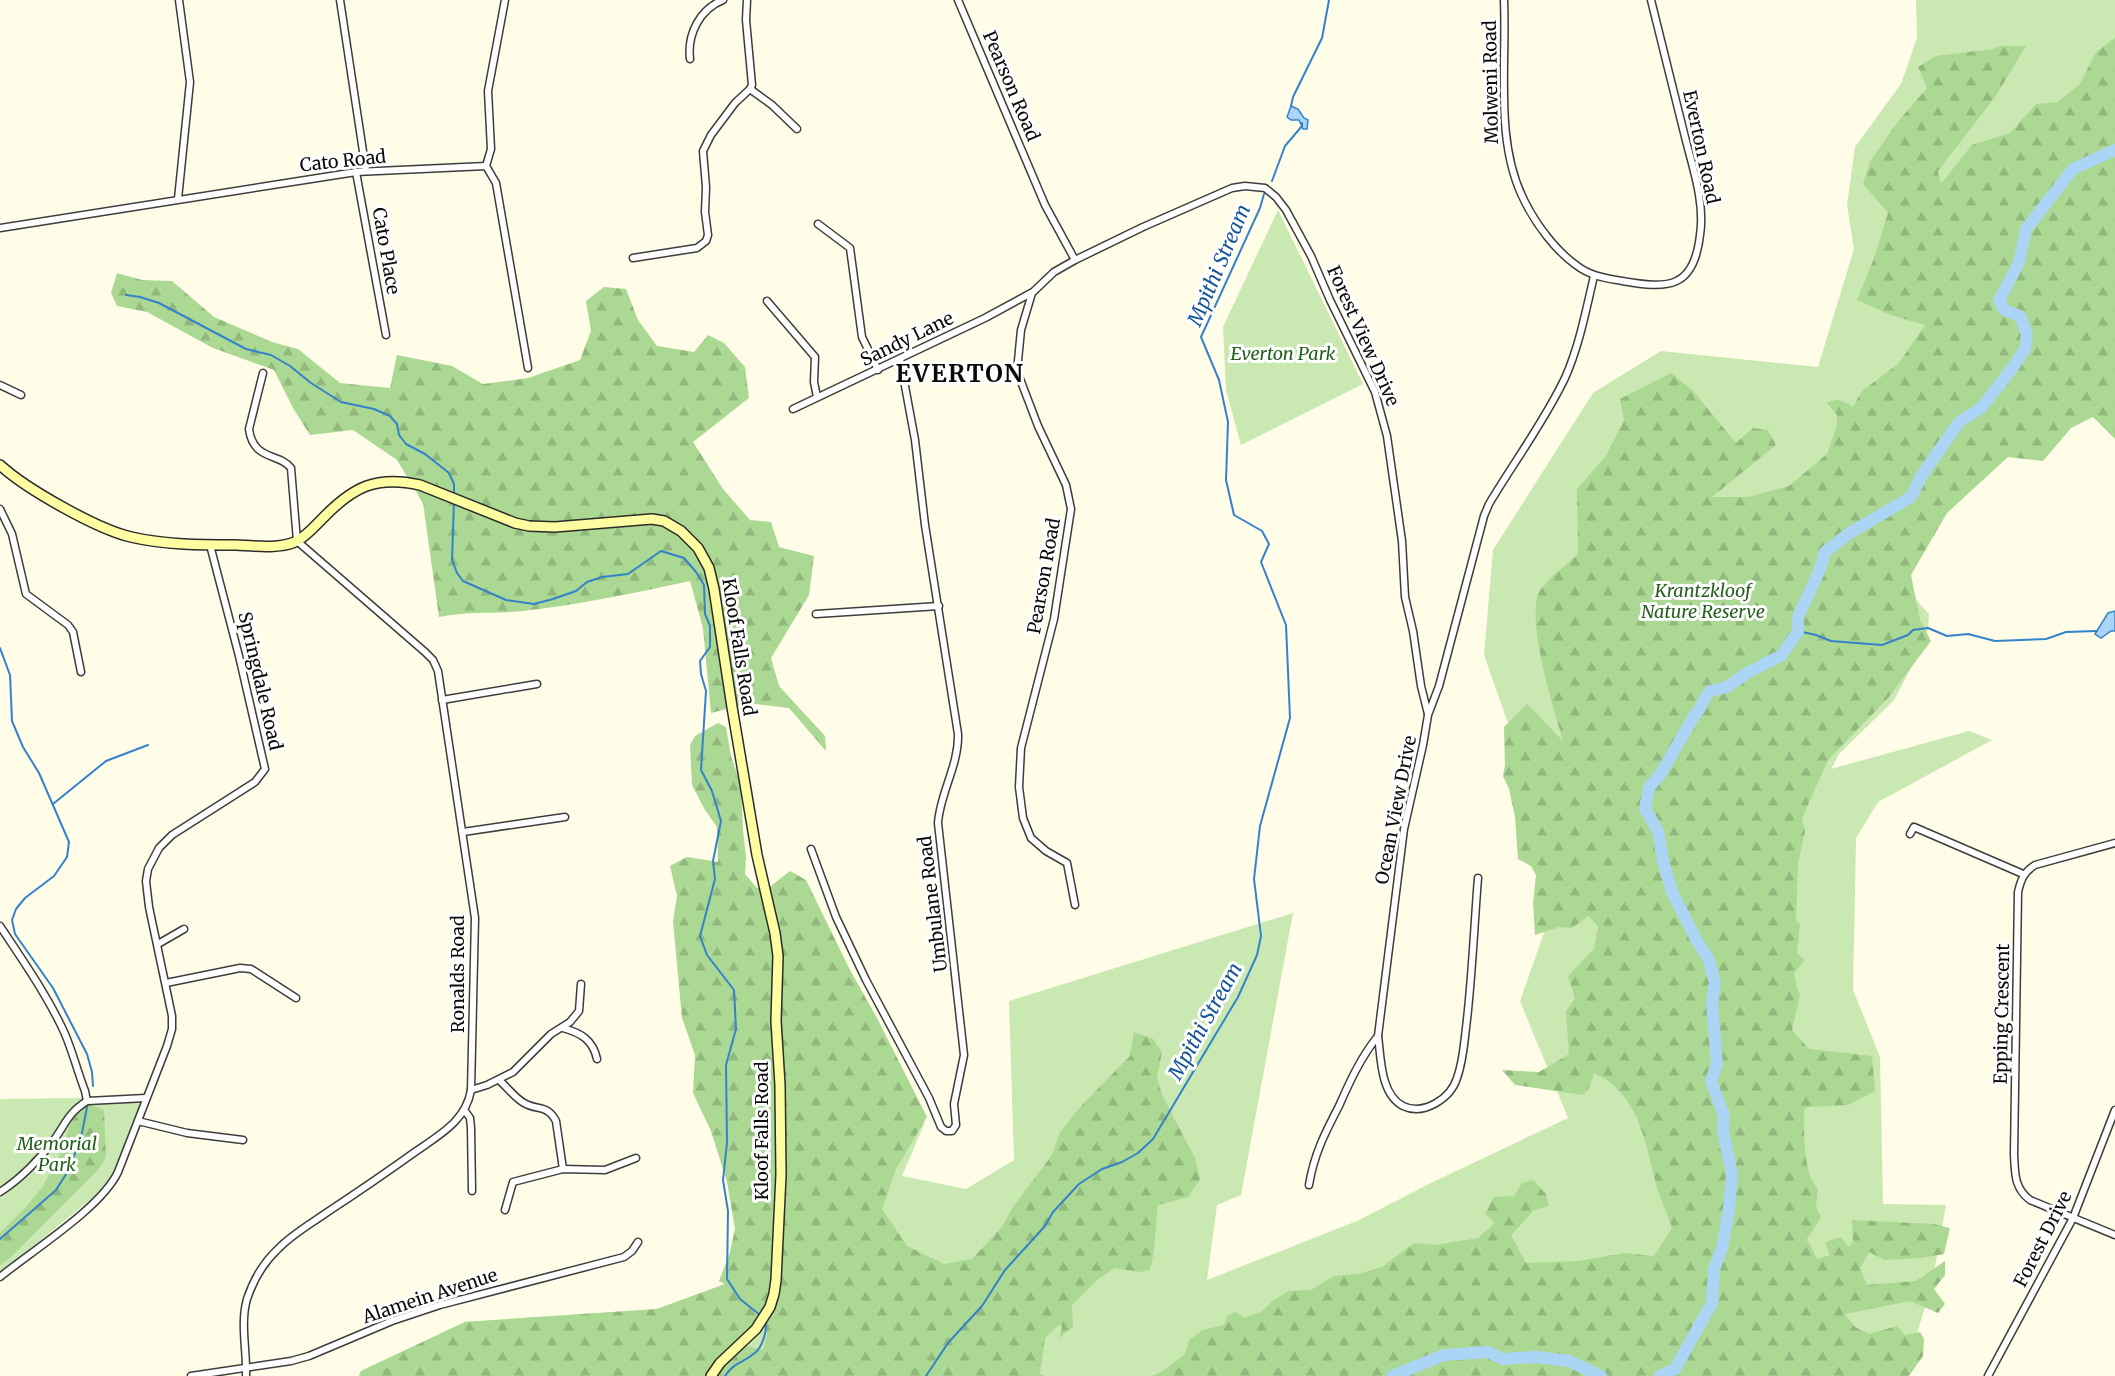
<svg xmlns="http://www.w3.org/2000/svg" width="2115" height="1376" font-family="Merriweather,serif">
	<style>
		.grass { fill: #c9e8b2 }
		.forest { fill: url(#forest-firs); fill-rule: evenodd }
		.water { fill: #acd4f5; stroke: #3482cc; stroke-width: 1.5 }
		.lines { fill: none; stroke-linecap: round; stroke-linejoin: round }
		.stream { stroke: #3482cc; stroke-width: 2 }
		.river { stroke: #acd4f5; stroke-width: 12 }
		.street-casing { stroke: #3d3d3d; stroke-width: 9 }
		.secondary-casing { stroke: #2c2c2c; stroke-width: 12 }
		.street { stroke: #fff; stroke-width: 6 }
		.secondary { stroke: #fffda2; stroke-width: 9 }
		.labels { text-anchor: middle; stroke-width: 6; stroke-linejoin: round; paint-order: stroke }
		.street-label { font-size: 18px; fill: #0a0a0a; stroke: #fff }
		.park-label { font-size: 18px; font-style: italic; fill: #24601c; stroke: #fff }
		.water-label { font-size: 20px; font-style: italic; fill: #155499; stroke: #fff }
		.district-label { font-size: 24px; font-weight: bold; letter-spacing: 1.5px; fill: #0a0a0a; stroke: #fff }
	</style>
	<defs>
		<pattern id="forest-firs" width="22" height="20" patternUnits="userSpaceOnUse" patternTransform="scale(1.5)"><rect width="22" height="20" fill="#abd892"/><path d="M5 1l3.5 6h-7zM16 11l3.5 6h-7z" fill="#92b87d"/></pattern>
	</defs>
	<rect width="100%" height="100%" fill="#fffce7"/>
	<g class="grass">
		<polygon points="1916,0 2115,0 2115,381 1999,450 1934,509 1907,576 1917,601 1929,614 1928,628 1923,645 1894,700 1839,754 1831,769 1969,731 1992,740 1878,802 1856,838 1853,990 1880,1057 1883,1204 1946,1205 1932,1284 1904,1376 359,1376 361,1371 465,1322 657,1309 731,1282 925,1122 902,1176 966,1189 1014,1160 1009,1001 1293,913 1241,1195 1217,1205 1207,1280 1357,1221 1433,1182 1568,1118 1520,1001 1551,913 1528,780 1484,655 1493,550 1593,393 1661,351 1818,367 1854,249 1847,205 1855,147 1901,84 1917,38"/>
		<polygon points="1278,210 1363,384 1241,445 1226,390 1223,327"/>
		<polygon points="76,1098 142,1099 111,1183 0,1273 0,1099"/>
	</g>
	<g class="forest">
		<path d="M 2115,38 L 2115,439 L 2093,417 L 2071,428 L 2043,461 L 2008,457 L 1947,513 L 1911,575 L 1920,620 L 1931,641 L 1889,697 L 1828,760 L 1802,818 L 1805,832 L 1798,863 L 1796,920 L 1800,925 L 1797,953 L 1805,960 L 1794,973 L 1797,989 L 1800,995 L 1792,1030 L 1809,1049 L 1872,1056 L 1875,1091 L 1848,1105 L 1807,1107 L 1804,1110 C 1804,1130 1803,1176 1818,1189 L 1816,1207 L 1821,1217 L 1807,1239 L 1817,1259 L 1830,1255 L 1825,1242 L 1841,1237 L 1848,1247 L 1853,1243 L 1852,1220 L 1934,1224 L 1950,1228 L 1944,1254 L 1921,1258 L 1885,1260 L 1869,1252 L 1860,1268 L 1867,1285 L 1916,1281 L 1945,1261 L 1945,1275 L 1934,1289 L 1945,1304 L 1938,1313 L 1910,1301 L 1845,1314 L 1855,1327 L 1869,1334 L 1897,1326 L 1905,1335 L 1920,1332 L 1924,1339 L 1923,1356 L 1909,1376 L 1152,1376 L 1163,1371 L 1185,1354 L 1189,1340 L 1203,1330 L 1224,1325 L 1227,1316 L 1236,1312 L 1244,1318 L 1261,1312 L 1275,1299 L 1289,1291 L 1311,1290 L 1334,1276 L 1359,1274 L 1382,1267 L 1414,1243 L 1436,1245 L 1478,1238 L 1495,1223 L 1485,1214 L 1494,1197 L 1514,1196 L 1522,1183 L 1533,1180 L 1546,1194 L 1549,1206 L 1534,1210 L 1511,1235 L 1526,1263 L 1579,1261 L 1624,1253 L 1654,1256 L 1672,1228 C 1667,1213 1659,1197 1655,1180 C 1645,1139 1637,1092 1594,1073 L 1589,1088 L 1583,1095 L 1515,1085 L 1502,1070 L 1539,1072 L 1569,1054 L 1566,1011 L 1575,998 L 1568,976 L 1594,949 L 1598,927 L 1589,916 L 1572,928 L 1559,927 L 1535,935 L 1533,903 L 1536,875 L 1531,866 L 1518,859 L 1515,817 L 1509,789 L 1503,776 L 1505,765 L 1504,727 L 1527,704 L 1563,741 C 1555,711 1523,615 1541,589 C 1550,576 1567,565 1578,554 L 1577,489 L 1606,456 L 1624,420 L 1620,399 L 1671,373 L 1693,391 L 1736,443 L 1753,428 L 1768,430 L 1776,445 L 1712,497 L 1748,497 L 1789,486 L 1827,454 L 1837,426 L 1837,415 L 1827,403 C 1837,397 1844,401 1853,407 L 1861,392 L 1899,363 L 1925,325 L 1891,315 L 1857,300 L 1873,261 L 1888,213 L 1863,184 L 1870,162 L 1896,124 L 1927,88 L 1918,67 L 1936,56 L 1994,49 L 2000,46 L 2026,46 L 1995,97 L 1938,171 L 1941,184 L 1972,145 L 2010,133 L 2036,104 L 2058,102 L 2080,84 L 2096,52 Z"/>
		<path d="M 117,273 L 142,280 L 172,281 L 214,317 L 272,342 L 298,349 L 340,383 L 390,388 L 397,355 L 452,366 L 483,384 L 528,378 L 580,360 L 591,331 L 586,301 L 604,287 L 626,289 L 638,320 L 657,346 L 694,352 L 708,335 L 724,343 L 745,367 L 749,398 L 693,442 L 723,489 L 750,520 L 771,522 L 779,547 L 814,556 L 809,595 L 771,658 L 779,686 L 825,736 L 826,751 L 789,708 L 749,703 L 711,713 L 703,628 L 690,581 C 634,593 578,605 522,611 C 494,614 467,611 439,617 L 423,503 L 397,460 L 353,430 L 310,435 L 293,408 L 274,370 L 213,348 L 147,312 L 117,306 L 111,293 Z"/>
		<path d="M 718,723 L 726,727 L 731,756 L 741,785 L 743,831 L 746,857 L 745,874 L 757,888 L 771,886 L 790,871 L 806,880 L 849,968 L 878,1020 L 927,1117 L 896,1169 L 882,1209 L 907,1246 L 944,1264 L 972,1259 L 1002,1227 L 1013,1207 L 1052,1155 L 1060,1132 L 1082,1105 L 1130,1056 L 1134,1032 L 1153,1039 L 1162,1052 L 1157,1078 L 1163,1097 L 1195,1158 L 1200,1179 L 1188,1197 L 1158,1205 C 1155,1227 1156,1250 1150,1270 L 1139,1272 L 1115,1268 L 1098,1279 L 1072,1305 L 1073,1327 L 1059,1338 L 1062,1327 L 1060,1324 L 1045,1338 L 1040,1374 L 1044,1376 L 359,1376 L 361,1371 L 465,1322 L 657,1309 L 725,1284 L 719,1281 L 730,1252 L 735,1229 L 727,1182 L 711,1131 L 693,1093 L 695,1055 L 682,1018 L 673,921 L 677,896 L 670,866 L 687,857 L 718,862 L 717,827 L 705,810 L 692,785 L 690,745 L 695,736 ZM 764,1324 L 767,1336 L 763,1350 L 743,1345 Z"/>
		<polygon points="86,1103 104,1110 106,1157 98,1170 11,1257 0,1265 0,1233 27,1206 43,1186 61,1152 74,1112"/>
	</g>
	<g class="water">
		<polygon points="1291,106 1298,109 1304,118 1308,120 1307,129 1303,129 1299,120 1291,120 1287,117"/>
		<polygon points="2115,611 2115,631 2111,631 2101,638 2095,634 2108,613"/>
	</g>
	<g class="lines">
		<g class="stream">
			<polyline points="1291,106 1293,97 1322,38 1329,0"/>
			<polyline points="1272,181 1285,146 1302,126 1302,123"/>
			<polyline points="126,295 140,297 159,303 246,349 271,355 290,366 311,383 341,402 374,409 390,416 397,424 399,435 406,444 425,454 449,473 454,484 454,495"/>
			<polyline points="454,501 452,560 457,573 463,581 506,600 534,604 553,599 576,591 587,582 602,577 628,574 661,551 684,558 696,572 704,585 705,614 710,626 710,647 700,661 701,674 706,691 701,770 712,791 721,821 713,861 715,879 700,936 707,955 734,990 736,1029 726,1065 727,1143 723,1180 728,1211 727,1279 740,1299 760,1315"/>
			<polyline points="1798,631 1816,635 1831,641 1882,645 1908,635 1913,630 1928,628 1947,636 1968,634 1995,641 2046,639 2066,632 2097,631"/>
			<polyline points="0,648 10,675 12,721 23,747 39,773 69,842 67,857 54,876 25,898 16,909 12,920 15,934 53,988 87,1054 92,1072 93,1086"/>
			<polyline points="53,804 106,761 148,745"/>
			<polyline points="0,1239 56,1190 70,1168 82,1133 87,1107"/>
			<path d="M 725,1376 C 735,1361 744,1363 756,1352 C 763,1345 768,1329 765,1320"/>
			<polyline points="926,1376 948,1343 982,1306 1005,1270 1045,1226 1053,1212 1079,1184 1102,1169 1122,1162 1138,1153 1153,1139 1238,997 1257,955 1261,936 1254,879 1260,826 1290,718 1286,625 1261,562 1269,544 1262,531 1234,515 1226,480 1228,422 1219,380 1201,337 1260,208 1264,194"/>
		</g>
		<g class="river">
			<polyline points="1392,1376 1444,1355 1488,1352 1503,1359 1536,1357 1569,1361 1601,1376"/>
			<path d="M 1660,1376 L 1675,1369 L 1712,1303 L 1714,1269 L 1722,1248 L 1729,1209 L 1732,1174 L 1723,1132 L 1724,1116 L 1711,1081 L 1717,1064 L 1712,1003 L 1715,982 L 1708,958 L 1697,941 L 1672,892 L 1663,861 L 1658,831 L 1645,809 L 1649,787 L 1660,775 L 1694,716 C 1702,708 1703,699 1710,691 L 1727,687 L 1747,673 L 1782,655 L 1798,631 L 1798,617 L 1820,569 L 1825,552 L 1848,534 L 1911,497 L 1922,475 L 1959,422 L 1981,408 L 2011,370 L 2025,349 L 2027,334 L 2020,316 L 2004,310 L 1999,301 L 2019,262 L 2026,229 L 2073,169 L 2115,150"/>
		</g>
		<g class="street-casing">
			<g id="street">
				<polyline points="340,0 366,171"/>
				<polyline points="958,0 1045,205 1075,260 1054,272 1032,293 1021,330 1017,371 1038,426 1066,485 1071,509 1054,619 1021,748 1019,787 1023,818 1031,838 1046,851 1067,863 1075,905"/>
				<path d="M 1504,0 C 1507,65 1494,143 1525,202 C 1536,224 1555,250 1576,265 C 1590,276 1605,278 1622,281 C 1668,289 1694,289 1700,235 C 1705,203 1693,169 1685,137 C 1674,91 1662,46 1651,0"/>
				<path d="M 690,59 C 687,34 700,9 723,0"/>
				<polyline points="750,89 772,105 797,129"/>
				<polyline points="486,166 491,149 488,91 505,0"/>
				<polyline points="356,172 386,335"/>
				<polyline points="178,199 190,82 179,0"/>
				<polyline points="818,224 850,248 862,337 878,370"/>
				<polyline points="0,228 356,172 486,166 496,183 528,368"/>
				<polyline points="633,258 697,248 706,241 708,235 705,212 706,187 703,151 711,135 735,103 750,89 752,85 746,20 747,0"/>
				<polyline points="1075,260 1143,227 1232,188 1245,186 1265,188 1276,197 1286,210 1311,256 1330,300 1375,392 1387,436 1402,541 1405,597 1413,631 1421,686 1428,714"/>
				<polyline points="767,301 815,357 814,382 817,397"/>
				<polyline points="0,385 21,395"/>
				<polyline points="793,409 985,318 1031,293"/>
				<polyline points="0,509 12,534 26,594 68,625 73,632 81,672"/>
				<polyline points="816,614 939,606"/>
				<polyline points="442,700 537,684"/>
				<polyline points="463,832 565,817"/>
				<polyline points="1910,834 1914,827 2023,874"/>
				<path d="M 2115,843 L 2035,865 C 2024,872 2021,879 2018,892 L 2014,1154 C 2015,1173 2014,1188 2030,1200 L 2115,1235"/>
				<path d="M 811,849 L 836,917 L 866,980 L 929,1098 L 941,1127 L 946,1131 L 952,1131 L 956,1125 L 954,1104 L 964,1055 L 938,823 C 940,793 959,765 958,734 L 925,525 L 915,440 L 900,359"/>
				<path d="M 1478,878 C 1474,928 1472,979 1466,1028 C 1464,1044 1463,1062 1457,1078 C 1451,1098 1424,1116 1403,1106 C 1380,1094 1381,1057 1378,1036 L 1404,829 L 1423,745 L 1428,715 L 1439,686 L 1484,516 L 1489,504 C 1514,462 1544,422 1565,378 C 1579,347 1586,310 1594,276"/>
				<path d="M 0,926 C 23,961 48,996 65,1034 C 73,1053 78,1073 85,1091 L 87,1101 L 146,1098"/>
				<polyline points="158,944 184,929"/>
				<polyline points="166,983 240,968 251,969 296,998"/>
				<path d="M 563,1028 C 581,1033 593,1040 597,1059"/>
				<path d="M 499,1080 C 507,1087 515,1098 524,1103 C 538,1111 547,1104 556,1121 L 563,1169"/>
				<polyline points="471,1090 487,1085 513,1072 551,1034 570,1022 579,1011 581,984"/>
				<polyline points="465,1111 470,1118 471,1128 472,1191"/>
				<polyline points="138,1121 187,1133 243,1140"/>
				<path d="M 1309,1185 C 1314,1154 1325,1133 1339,1106 C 1350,1081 1361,1057 1378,1036"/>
				<path d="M 0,1192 C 22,1178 38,1161 54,1140 C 66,1123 68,1113 87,1101"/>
				<polyline points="505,1210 513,1182 563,1169 605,1170 636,1158"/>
				<path d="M 0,1277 C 33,1250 101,1208 118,1172 L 167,1046 L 172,1029 L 172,1016 L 149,907 L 146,881 L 148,869 L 159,848 L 172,835 L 255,782 L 265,769 L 239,656 L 210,545"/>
				<polyline points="191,1376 291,1361 309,1356 392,1321 440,1305 624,1257 632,1251 638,1242"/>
				<path d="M 246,1376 C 247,1351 240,1323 247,1299 C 253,1281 264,1262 278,1249 C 292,1234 312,1223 329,1211 C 358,1192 387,1172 415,1152 C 439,1135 466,1121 471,1090 L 475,918 L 438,671 L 433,660 L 425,652 L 297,541 L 291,468 C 280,453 253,461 249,429 L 263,373"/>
				<polyline points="1988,1376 2073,1218 2115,1110"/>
			</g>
		</g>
		<g class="secondary-casing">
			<path id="secondary" d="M 0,465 C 26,489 97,529 131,537 C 165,545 202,545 236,545 C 255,546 278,549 295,542 C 306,537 315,526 323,518 C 353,487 376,475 420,485 L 515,523 L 529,526 L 555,527 L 652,519 L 664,521 L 681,531 L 698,548 L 709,568 L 714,589 L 732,707 L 757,855 L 775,933 L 778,956 L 776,1021 L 780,1085 L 781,1175 L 776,1280 L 774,1294 L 770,1307 L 756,1329 L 720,1363 L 711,1376"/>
		</g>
		<use href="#street" class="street"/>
		<use href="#secondary" class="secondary"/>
	</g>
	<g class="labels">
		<g class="street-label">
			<text transform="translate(1491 82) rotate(-91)" y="6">Molweni Road</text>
			<text transform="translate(1011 86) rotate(67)" y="6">Pearson Road</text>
			<text transform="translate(1701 147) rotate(78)" y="6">Everton Road</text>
			<text transform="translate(343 161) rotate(-6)" y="6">Cato Road</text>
			<text transform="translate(386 251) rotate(80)" y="6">Cato Place</text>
			<text transform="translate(1363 336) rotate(66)" y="6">Forest View Drive</text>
			<text transform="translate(907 339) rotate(-26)" y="6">Sandy Lane</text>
			<text transform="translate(1044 576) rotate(-80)" y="6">Pearson Road</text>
			<text transform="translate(739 647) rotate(81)" y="6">Kloof Falls Road</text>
			<text transform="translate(260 681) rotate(77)" y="6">Springdale Road</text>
			<text transform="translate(1396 810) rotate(-79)" y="6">Ocean View Drive</text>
			<text transform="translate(933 904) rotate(-97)" y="6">Umbulane Road</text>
			<text transform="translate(458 974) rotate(-90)" y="6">Ronalds Road</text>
			<text transform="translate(2002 1014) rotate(-89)" y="6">Epping Crescent</text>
			<text transform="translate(762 1131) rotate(-90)" y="6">Kloof Falls Road</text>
			<text transform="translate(2043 1239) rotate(-63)" y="6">Forest Drive</text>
			<text transform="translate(430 1296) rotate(-18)" y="6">Alamein Avenue</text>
		</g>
		<g class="park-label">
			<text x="1283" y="360">Everton Park</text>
			<text x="1703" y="597">Krantzkloof<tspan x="1703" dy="21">Nature Reserve</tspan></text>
			<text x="57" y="1150">Memorial<tspan x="57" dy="21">Park</tspan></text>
		</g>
		<g class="water-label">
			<text transform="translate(1219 265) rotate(-67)" y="7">Mpithi Stream</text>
			<text transform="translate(1205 1021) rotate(-61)" y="7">Mpithi Stream</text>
		</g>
		<g class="district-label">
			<text x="960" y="382">EVERTON</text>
		</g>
	</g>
</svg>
